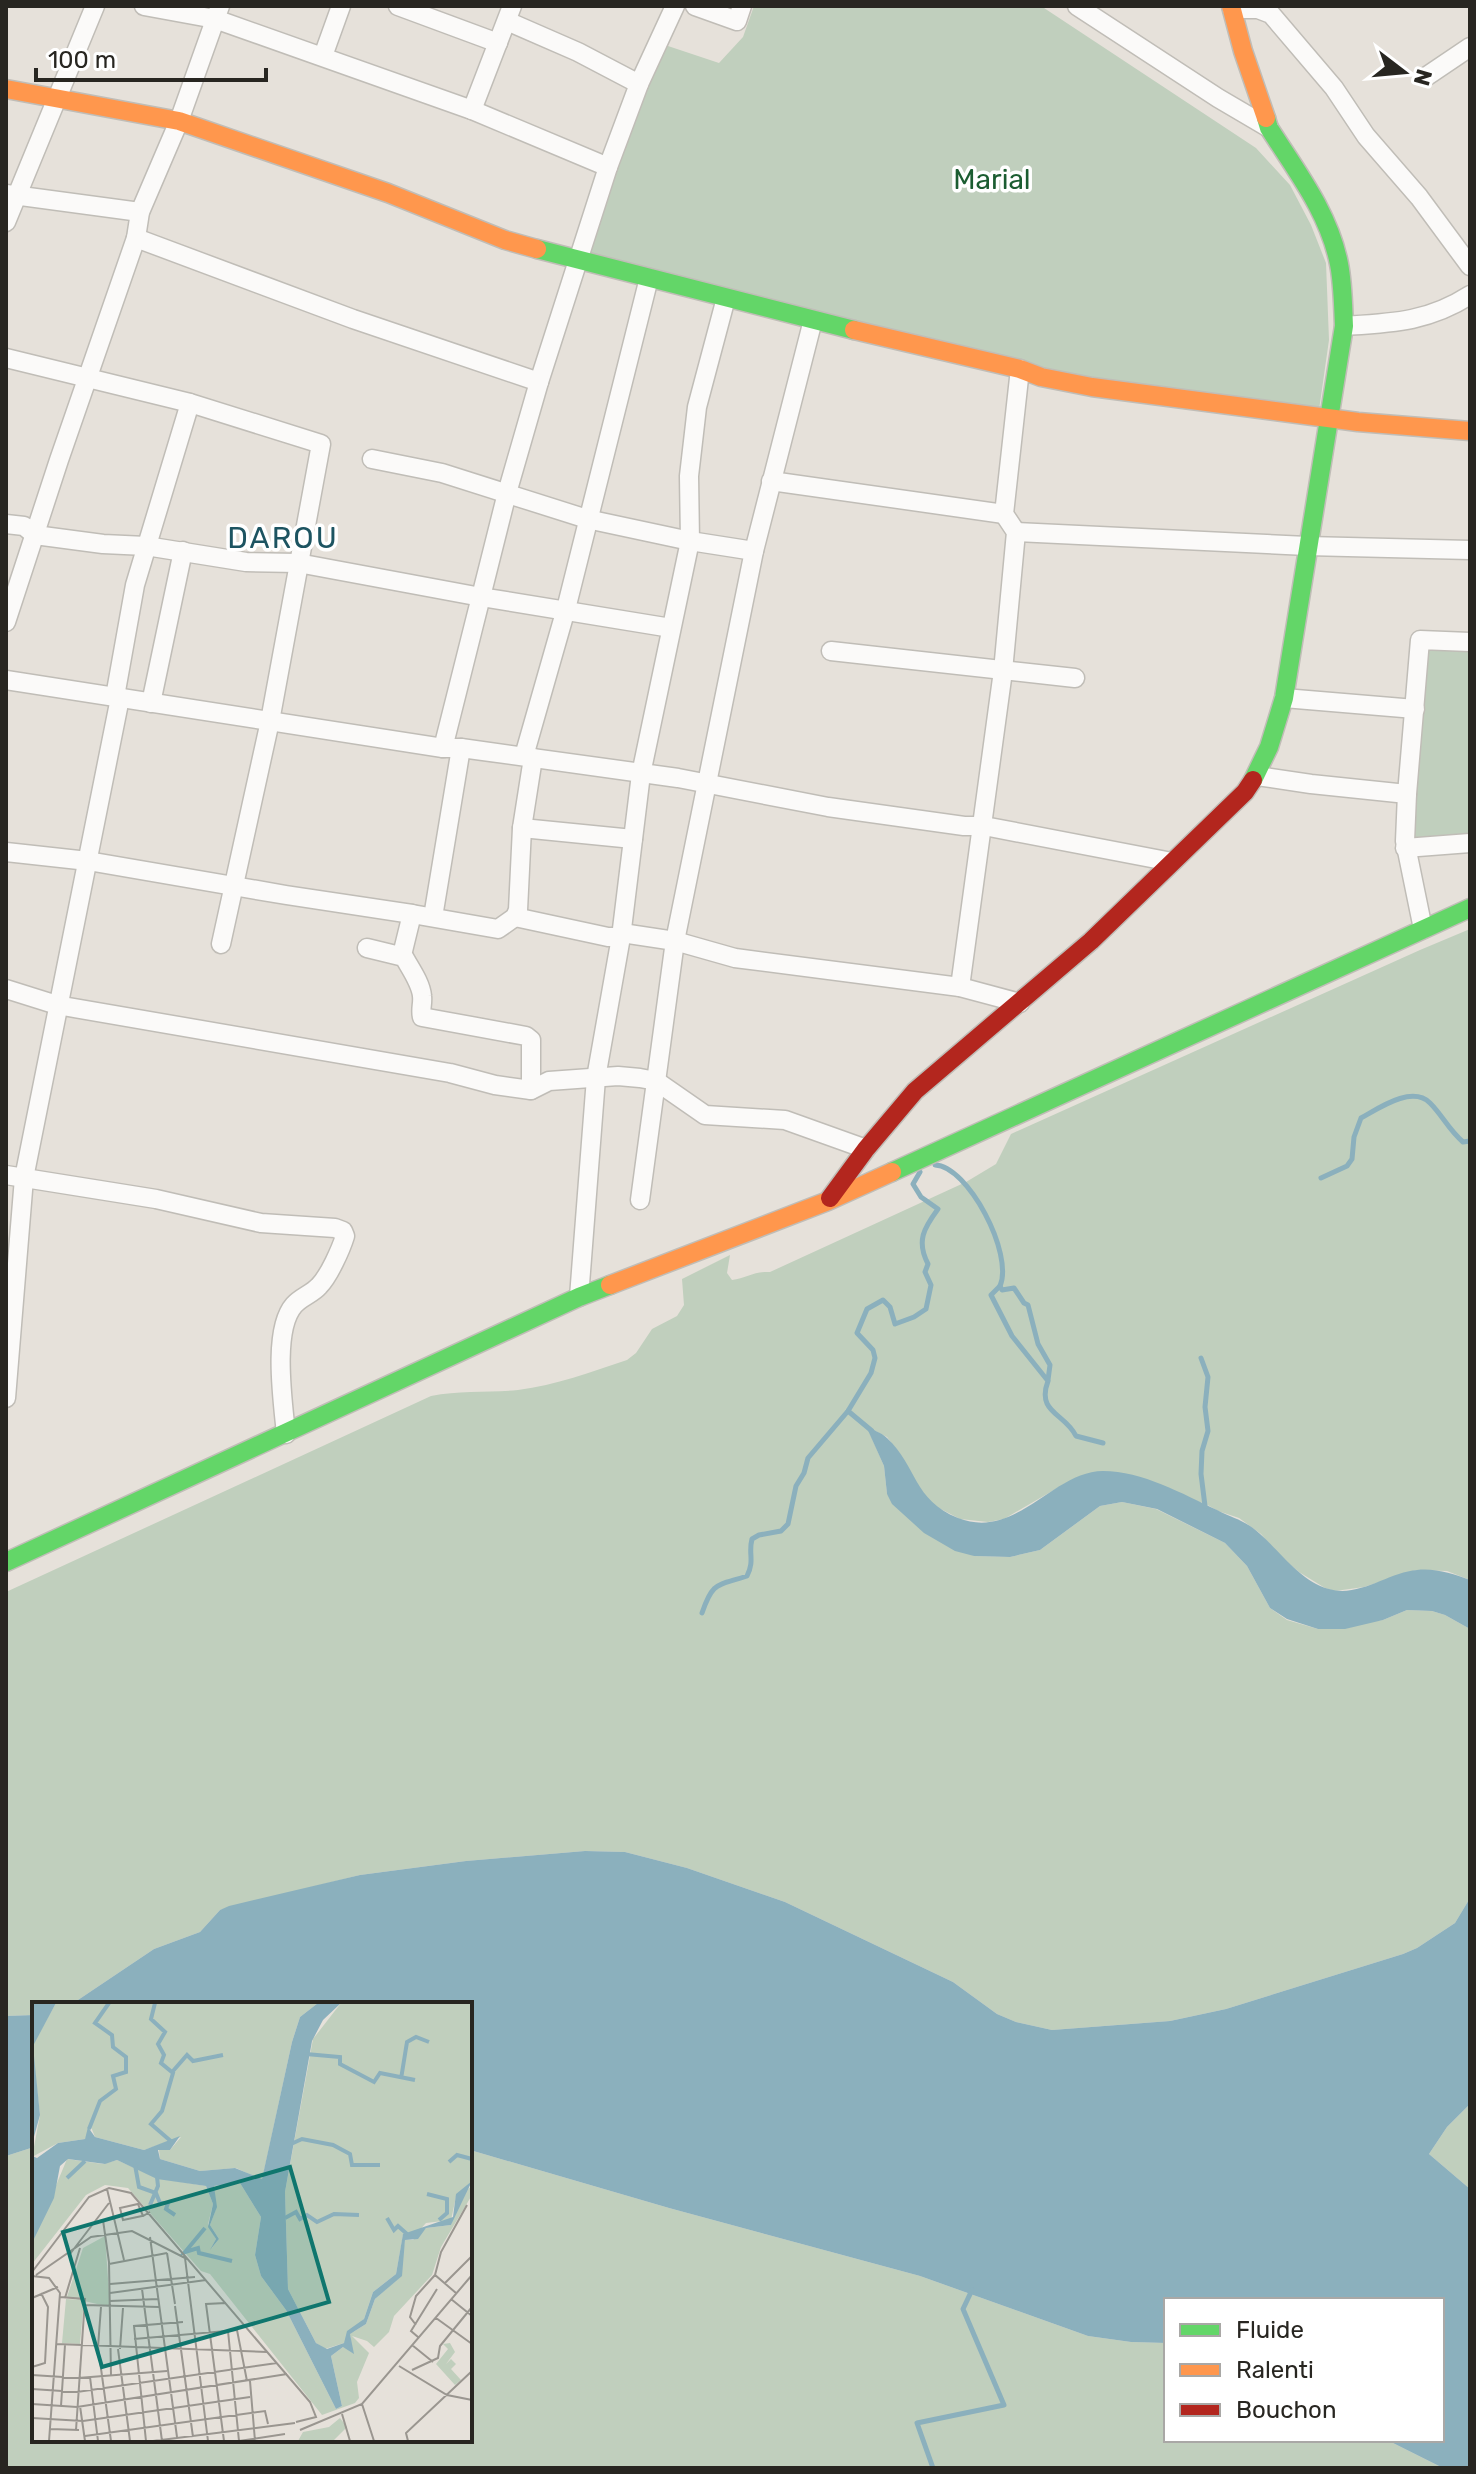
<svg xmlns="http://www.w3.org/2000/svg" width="1476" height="2474" font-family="Rubik,sans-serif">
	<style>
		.green { fill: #c0cfbd }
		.water { fill: #8bb0bd }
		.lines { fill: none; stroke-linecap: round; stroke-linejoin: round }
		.stream { stroke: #8bb0bd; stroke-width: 5 }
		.street-casing { stroke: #c0bdb7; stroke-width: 21 }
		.fast-casing { stroke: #c0bdb7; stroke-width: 21 }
		.slow-casing { stroke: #c0bdb7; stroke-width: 21 }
		.jam-casing { stroke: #c0bdb7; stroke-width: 21 }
		.street { stroke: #fbfaf9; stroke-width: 18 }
		.fast { stroke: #63d668; stroke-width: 18 }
		.slow { stroke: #ff974d; stroke-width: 18 }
		.jam { stroke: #b3261e; stroke-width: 18 }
		.labels { text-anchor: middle; stroke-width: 7; stroke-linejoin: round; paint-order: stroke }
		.park-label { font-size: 28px; fill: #1b5d31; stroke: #fff }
		.neighbourhood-label { font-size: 30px; letter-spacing: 2px; fill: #1d5461; stroke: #fff }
		.inset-river { fill: none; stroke: #8bb0bd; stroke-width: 4 }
		.inset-road { fill: none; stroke: #9a9690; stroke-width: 2 }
		.view { fill: #0f766e; fill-opacity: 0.15; stroke: #0f766e; stroke-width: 4 }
		.inset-edge { fill: none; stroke: #282621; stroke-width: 4 }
	</style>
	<rect width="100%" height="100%" fill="#e6e1da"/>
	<g class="green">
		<polygon points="754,6 1041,6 1256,148 1290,185 1311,225 1326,263 1329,340 1319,410 1075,376 582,258 662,44 719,63 743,37"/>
		<polygon points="1425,644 1470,646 1470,837 1411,843"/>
		<path d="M 1470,929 L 1470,1580 L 1447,1571 L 1416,1570 L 1364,1587 L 1335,1591 L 1325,1588 L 1299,1572 L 1279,1555 L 1261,1534 L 1239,1518 L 1218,1511 L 1204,1503 L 1066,1483 L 1004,1519 L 988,1522 L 960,1519 L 933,1505 L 920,1489 L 900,1454 L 887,1437 L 867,1427 L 884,1466 L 887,1494 L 974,1556 L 1010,1557 L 1040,1550 L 1100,1506 L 1122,1502 L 1156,1509 L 1225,1543 L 1247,1566 L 1270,1608 L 1287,1620 L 1318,1629 L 1383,1620 L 1407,1610 L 1432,1611 L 1445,1615 L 1470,1629 L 1470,1898 L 1455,1923 L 1417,1948 L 1403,1954 L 1226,2009 L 1170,2021 L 1052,2030 L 1016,2022 L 997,2014 L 953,1982 L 785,1902 L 687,1868 L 625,1852 L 585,1851 L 466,1861 L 360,1875 L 220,1910 L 200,1932 L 154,1949 L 72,2004 L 34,2004 L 34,2015 L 6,2016 L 6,1592 L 431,1396 C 460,1390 489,1393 518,1390 C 556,1385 591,1372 627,1360 L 636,1353 L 652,1329 L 677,1316 L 684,1305 L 682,1279 L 730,1255 L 727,1273 L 732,1280 C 746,1278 755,1271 770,1272 L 966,1182 L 996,1164 L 1011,1134 L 1420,950 Z"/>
		<polygon points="1470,2104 1470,2189 1429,2154 1447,2127"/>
		<polygon points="34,2147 34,2440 470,2440 470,2150 669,2208 920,2276 1088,2336 1131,2342 1166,2343 1166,2440 1387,2440 1443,2468 6,2468 6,2156"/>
	</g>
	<g class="water">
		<path d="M 866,1426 C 873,1430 882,1433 887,1438 C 917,1466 913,1500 958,1518 C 1016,1541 1053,1471 1103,1471 C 1142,1471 1183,1494 1217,1510 C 1234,1519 1243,1519 1259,1533 C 1281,1552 1300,1581 1329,1589 C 1359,1598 1389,1572 1417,1570 C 1436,1568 1453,1574 1470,1580 L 1470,1629 L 1445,1615 L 1432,1611 L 1407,1610 L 1383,1620 L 1345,1629 L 1318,1629 L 1287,1619 L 1270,1608 L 1247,1566 L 1225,1543 L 1157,1509 L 1122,1502 L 1100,1506 L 1040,1550 L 1010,1557 L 974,1556 L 955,1551 L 924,1533 L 892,1504 L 887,1494 L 884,1466 Z"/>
		<polygon points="585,1851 625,1852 687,1868 785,1902 953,1982 997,2014 1016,2022 1052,2030 1170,2021 1226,2009 1403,1954 1417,1948 1455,1923 1470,1898 1470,2104 1447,2127 1429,2154 1470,2189 1470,2468 1443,2468 1387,2440 1442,2440 1442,2300 1166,2300 1166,2343 1131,2342 1088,2336 920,2276 669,2208 470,2150 470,2004 72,2004 154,1949 200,1932 220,1910 229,1906 360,1875 466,1861"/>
		<polygon points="34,2015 34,2147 6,2156 6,2016"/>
	</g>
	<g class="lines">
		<g class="stream">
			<path d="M 935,1165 C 968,1166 1014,1254 1000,1286 C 999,1287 992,1294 991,1295 L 1012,1336 L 1048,1381 C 1036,1413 1065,1413 1076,1436 L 1103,1443"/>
			<path d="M 1321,1178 L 1347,1166 L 1352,1159 L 1354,1137 L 1361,1118 C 1379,1108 1412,1085 1430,1103 C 1443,1116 1448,1129 1463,1142 L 1470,1141"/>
			<polyline points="1000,1286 1002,1290 1014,1288 1024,1303 1028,1305 1038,1344 1050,1365 1048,1380"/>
			<polyline points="1201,1358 1208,1377 1205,1407 1208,1431 1202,1451 1201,1474 1205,1506"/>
			<polyline points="848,1411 872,1431"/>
			<path d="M 702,1613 C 713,1581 717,1586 747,1576 C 755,1560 748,1554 752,1539 L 759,1535 L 781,1531 L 788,1524 L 796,1486 L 804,1473 L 808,1458 L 848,1411 L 871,1373 L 875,1358 L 873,1350 L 857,1333 L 867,1309 L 883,1300 L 890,1307 L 895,1324 L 914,1317 L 926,1309 L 931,1285 L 925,1272 L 928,1264 C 916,1241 924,1228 938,1209 L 921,1197 L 913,1184 L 920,1172"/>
			<polyline points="933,2468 917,2423 1004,2405 963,2309 972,2290"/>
		</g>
		<g class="street-casing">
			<g id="street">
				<polyline points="144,6 215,19 472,110 608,167"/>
				<polyline points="398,6 498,43"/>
				<polyline points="695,6 737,21 742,6"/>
				<polyline points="1077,6 1218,98 1269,128"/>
				<polyline points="1232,9 1258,9 1271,14 1334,88 1366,136 1419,197 1470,266"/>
				<polyline points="507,21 578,52 639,84"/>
				<polyline points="323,56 341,6"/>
				<polyline points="1427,76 1470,47"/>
				<polyline points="472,110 512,6"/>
				<polyline points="6,194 140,212"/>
				<polyline points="6,222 95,6"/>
				<polyline points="136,238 353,319 539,382"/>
				<path d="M 1344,326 C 1392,323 1428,322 1470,295"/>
				<polyline points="6,358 190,403 321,444 270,721 221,944"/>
				<polyline points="372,459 442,473 587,519 690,541 754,551"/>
				<polyline points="771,481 1004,514"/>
				<polyline points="6,524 24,526 35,535 103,544 146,546 246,562 298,563 481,597 671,628"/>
				<polyline points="1016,532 1307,546 1470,550"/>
				<polyline points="6,622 59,460 136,238 140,212 179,121 220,6"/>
				<polyline points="831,651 1075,678"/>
				<polyline points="6,680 443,748 461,748 678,778 828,807 964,826 984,826 1172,862"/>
				<polyline points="1284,698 1415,709"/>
				<polyline points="151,703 183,551"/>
				<polyline points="443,748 507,493 539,382 608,167 639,84 675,6"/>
				<polyline points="524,756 566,609 649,278"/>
				<polyline points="1257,776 1311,784 1407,794"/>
				<polyline points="522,828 633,839"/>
				<polyline points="1405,848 1470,843"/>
				<polyline points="6,852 88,861 286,895 412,914"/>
				<polyline points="433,917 461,748"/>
				<polyline points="515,917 608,937 621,937 622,933 675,941 735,958 960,987 1020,1003"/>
				<polyline points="1423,929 1405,841 1407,794 1420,640 1470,642"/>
				<path d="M 367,948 L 404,957 C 410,968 421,983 422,996 C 423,1004 420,1009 422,1017 L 526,1036 L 531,1040 L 531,1090"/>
				<polyline points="402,955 412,914 498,929 515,917 518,910 522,828 533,758"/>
				<polyline points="960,987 1003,671 1016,532 1004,514 1020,369"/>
				<polyline points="6,989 57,1005 450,1073 495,1085 531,1090 549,1081 618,1076 640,1078 656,1081 705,1115 785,1120 866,1149"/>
				<path d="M 6,1175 L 156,1199 L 261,1223 L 335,1228 L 343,1231 L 345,1236 C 341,1249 329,1276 319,1286 C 312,1294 301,1297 294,1305 C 272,1330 283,1402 286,1434"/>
				<polyline points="640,1200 675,941 754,551 813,320"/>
				<polyline points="579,1297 596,1078 621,937 641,774 690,541 689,476 697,407 726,298"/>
				<polyline points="6,1398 24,1178 120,698 116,691 135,585 190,403"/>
			</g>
		</g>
		<g class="fast-casing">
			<g id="fast">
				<polyline points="537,249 854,330"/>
				<path d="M 1253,780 L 1269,747 L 1284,698 L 1344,326 C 1343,306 1343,284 1339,264 C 1329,213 1297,172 1269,128 L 1266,118"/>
				<polyline points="892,1172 1470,908"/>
				<polyline points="6,1562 579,1297 610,1285"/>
			</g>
		</g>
		<g class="slow-casing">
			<g id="slow">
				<polyline points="1231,6 1243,51 1266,118"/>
				<polyline points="6,89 179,121 388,193 505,240 537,249"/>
				<polyline points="854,330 1020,369 1041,377 1092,387 1358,422 1470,431"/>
				<polyline points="610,1285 828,1201 892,1172"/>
			</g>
		</g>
		<g class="jam-casing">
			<polyline id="jam" points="830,1198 866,1149 915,1091 1091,941 1245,792 1253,780"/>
		</g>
		<use href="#street" class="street"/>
		<use href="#fast" class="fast"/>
		<use href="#slow" class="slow"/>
		<use href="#jam" class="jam"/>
	</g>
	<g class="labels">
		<g class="park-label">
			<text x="992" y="189">Marial</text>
		</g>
		<g class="neighbourhood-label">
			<text x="283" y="548">DAROU</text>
		</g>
	</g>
	<g transform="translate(32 2002)">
		<rect width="440" height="440" fill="#e6e1da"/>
		<path d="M 24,1 L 286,1 L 268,15 L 260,40 L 230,178 L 204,166 L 168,169 L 128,157 L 127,148 L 138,148 L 149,135 L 112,148 L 63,135 L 59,125 L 53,137 L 26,141 L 0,155 L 8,113 L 0,44 ZM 309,1 L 440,1 L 440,179 L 424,195 L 419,218 L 394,221 L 385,231 L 371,233 L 364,272 L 341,290 L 332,317 L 312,341 L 293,347 L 284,341 L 256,287 L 253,190 L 281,37 ZM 35,157 L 71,162 L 85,158 L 125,176 L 174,184 L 181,202 L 176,222 L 184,237 L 179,247 L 187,237 L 178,223 L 184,207 L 182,184 L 208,181 L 229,215 L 223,253 L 229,274 L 254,308 L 304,407 L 310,404 L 299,354 L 311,345 L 320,347 L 318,332 L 334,322 L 343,297 L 367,276 L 373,238 L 381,238 L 394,226 L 419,223 L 429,192 L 440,184 L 440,193 L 409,245 L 400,273 L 362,314 L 357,330 L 342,345 L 335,339 L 320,334 L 337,351 L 325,380 L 327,396 L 323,401 L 290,413 L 178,272 L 169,269 L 96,186 L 73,183 L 54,193 L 0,262 L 0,241 ZM 73,234 L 78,305 L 35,295 L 51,246 ZM 34,297 L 52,298 L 48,342 L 30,341 ZM 418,341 L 423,350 L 414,362 L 419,357 L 424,362 L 419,367 L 429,378 L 423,383 L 404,362 L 416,347 L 411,342 ZM 308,416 L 315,425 L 301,439 L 266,439 L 271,430 L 297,425 Z" fill="#c0cfbd"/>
		<path d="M 0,1 L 24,1 L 1,44 L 8,113 L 0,142 ZM 286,1 L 309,1 L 291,18 L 280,39 L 253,190 L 256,287 L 284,341 L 295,347 L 312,341 L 315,329 L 332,317 L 341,290 L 364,272 L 371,232 L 421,215 L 424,192 L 440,179 L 419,223 L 394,226 L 386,237 L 373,238 L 370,274 L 343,297 L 334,322 L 318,332 L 322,352 L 311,345 L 299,354 L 310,404 L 304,407 L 254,308 L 229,274 L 223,253 L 229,215 L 208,181 L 182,184 L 185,205 L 178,223 L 187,237 L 178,248 L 184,237 L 176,225 L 181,202 L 174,184 L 125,177 L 85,158 L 73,162 L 36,157 L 28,164 L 22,196 L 0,241 L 0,154 L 5,156 L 26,141 L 53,137 L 56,125 L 63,135 L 112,148 L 148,134 L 138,148 L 126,148 L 128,157 L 168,169 L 203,166 L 230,177 L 260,40 L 268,15 Z" fill="#8bb0bd"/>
		<path class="inset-river" d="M 123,1 L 119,17 L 133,30 L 126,42 L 132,53 L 129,61 L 141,71 L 130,109 L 119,122 L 141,141M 274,52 L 308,55 L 308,62 L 342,80 L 348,71 L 383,78M 141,69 L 155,53 L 161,59 L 191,53M 369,77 L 375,40 L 384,35 L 397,40M 57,127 L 68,99 L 84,87 L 81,74 L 94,70 L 94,55 L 81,45 L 80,33 L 63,21 L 77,1M 259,142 L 270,137 L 301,143 L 318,152 L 320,163 L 348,163M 417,160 L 425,153 L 440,157M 103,163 L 107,185 L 124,191 L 128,201 L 136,201 L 134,207 L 143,213M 35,176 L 53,159M 395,192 L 415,197 L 415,211 L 407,218M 118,203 L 126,184 L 125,175M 253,216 L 264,210 L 268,217 L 275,213 L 285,220 L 302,212 L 327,213M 355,216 L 362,228 L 366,224 L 375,232M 173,226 L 153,250 L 166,246 L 167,251 L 200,259"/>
		<path class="inset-road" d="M 75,187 L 92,258M 111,214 L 106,202 L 88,206 L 91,218 L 110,214 L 111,214 L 118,210M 71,218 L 77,260 L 79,373M 118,235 L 145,435M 135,251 L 143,302M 38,252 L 77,201M 153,256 L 176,439M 77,262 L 135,251M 0,270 L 57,195 L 77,186 L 99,191 L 278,400 L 284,415 L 264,420M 4,273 L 59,235 L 100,229 L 155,257M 403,273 L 409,250 L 435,203M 0,274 L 17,276 L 28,291 L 17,439M 413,281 L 440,254M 78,282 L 163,275M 110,287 L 130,439M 78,291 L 174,278M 28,295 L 53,297 L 44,428M 0,296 L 26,285M 33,296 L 48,246M 419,297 L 440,314M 78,299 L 126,297M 52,303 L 127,305M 143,304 L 161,435M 69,305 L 66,345 L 79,439M 404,316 L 440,342M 384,323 L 378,315 L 384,294 L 403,273 L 424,291M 196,329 L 207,439M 386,335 L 379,329 L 405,287M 102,337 L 205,328 L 215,379M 24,342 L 235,350M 380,343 L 401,360M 86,347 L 98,439M 88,347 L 91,306M 367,364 L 415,393 L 440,398M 0,365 L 13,361 L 16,305 L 9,291M 380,368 L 406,356 L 408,344 L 440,305M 0,373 L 46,376 L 135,369M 58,375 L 66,439M 218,379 L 223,439M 0,387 L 45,390 L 245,361M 0,402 L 45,405 L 255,372M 330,402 L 342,439M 29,404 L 33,343M 48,404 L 53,439M 310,412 L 318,439M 0,416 L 51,419 L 218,395M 18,427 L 47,428M 268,428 L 330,402 L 440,273M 53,434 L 233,409 L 236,422M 114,439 L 102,324 L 151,320M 121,439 L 263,421M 192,439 L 174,302 L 194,301M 207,439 L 253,432M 376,439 L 374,431 L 440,369"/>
		<path class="view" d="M 258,165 L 297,300 L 70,365 L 31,230 Z"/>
		<rect width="440" height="440" class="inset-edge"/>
	</g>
	<rect width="1476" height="2474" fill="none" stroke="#282621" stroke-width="16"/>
	<rect x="1164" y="2298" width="280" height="144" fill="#ffffff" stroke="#a9a8a6" stroke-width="2"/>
	<rect x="1180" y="2324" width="40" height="12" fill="#63d668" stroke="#a9a8a6" stroke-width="2"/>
	<text x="1236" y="2338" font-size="24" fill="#282621">Fluide</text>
	<rect x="1180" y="2364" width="40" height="12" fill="#ff974d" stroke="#a9a8a6" stroke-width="2"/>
	<text x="1236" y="2378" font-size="24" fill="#282621">Ralenti</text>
	<rect x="1180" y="2404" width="40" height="12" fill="#b3261e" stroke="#a9a8a6" stroke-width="2"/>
	<text x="1236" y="2418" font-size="24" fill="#282621">Bouchon</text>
	<g transform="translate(1404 72) rotate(106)" stroke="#ffffff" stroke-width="6" paint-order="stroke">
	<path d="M0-6L14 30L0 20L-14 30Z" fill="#282621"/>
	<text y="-12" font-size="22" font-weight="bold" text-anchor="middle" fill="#282621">N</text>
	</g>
	<path d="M36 68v12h230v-12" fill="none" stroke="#282621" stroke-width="4"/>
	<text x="48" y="68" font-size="24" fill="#282621" stroke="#ffffff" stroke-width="6" paint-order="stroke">100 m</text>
</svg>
